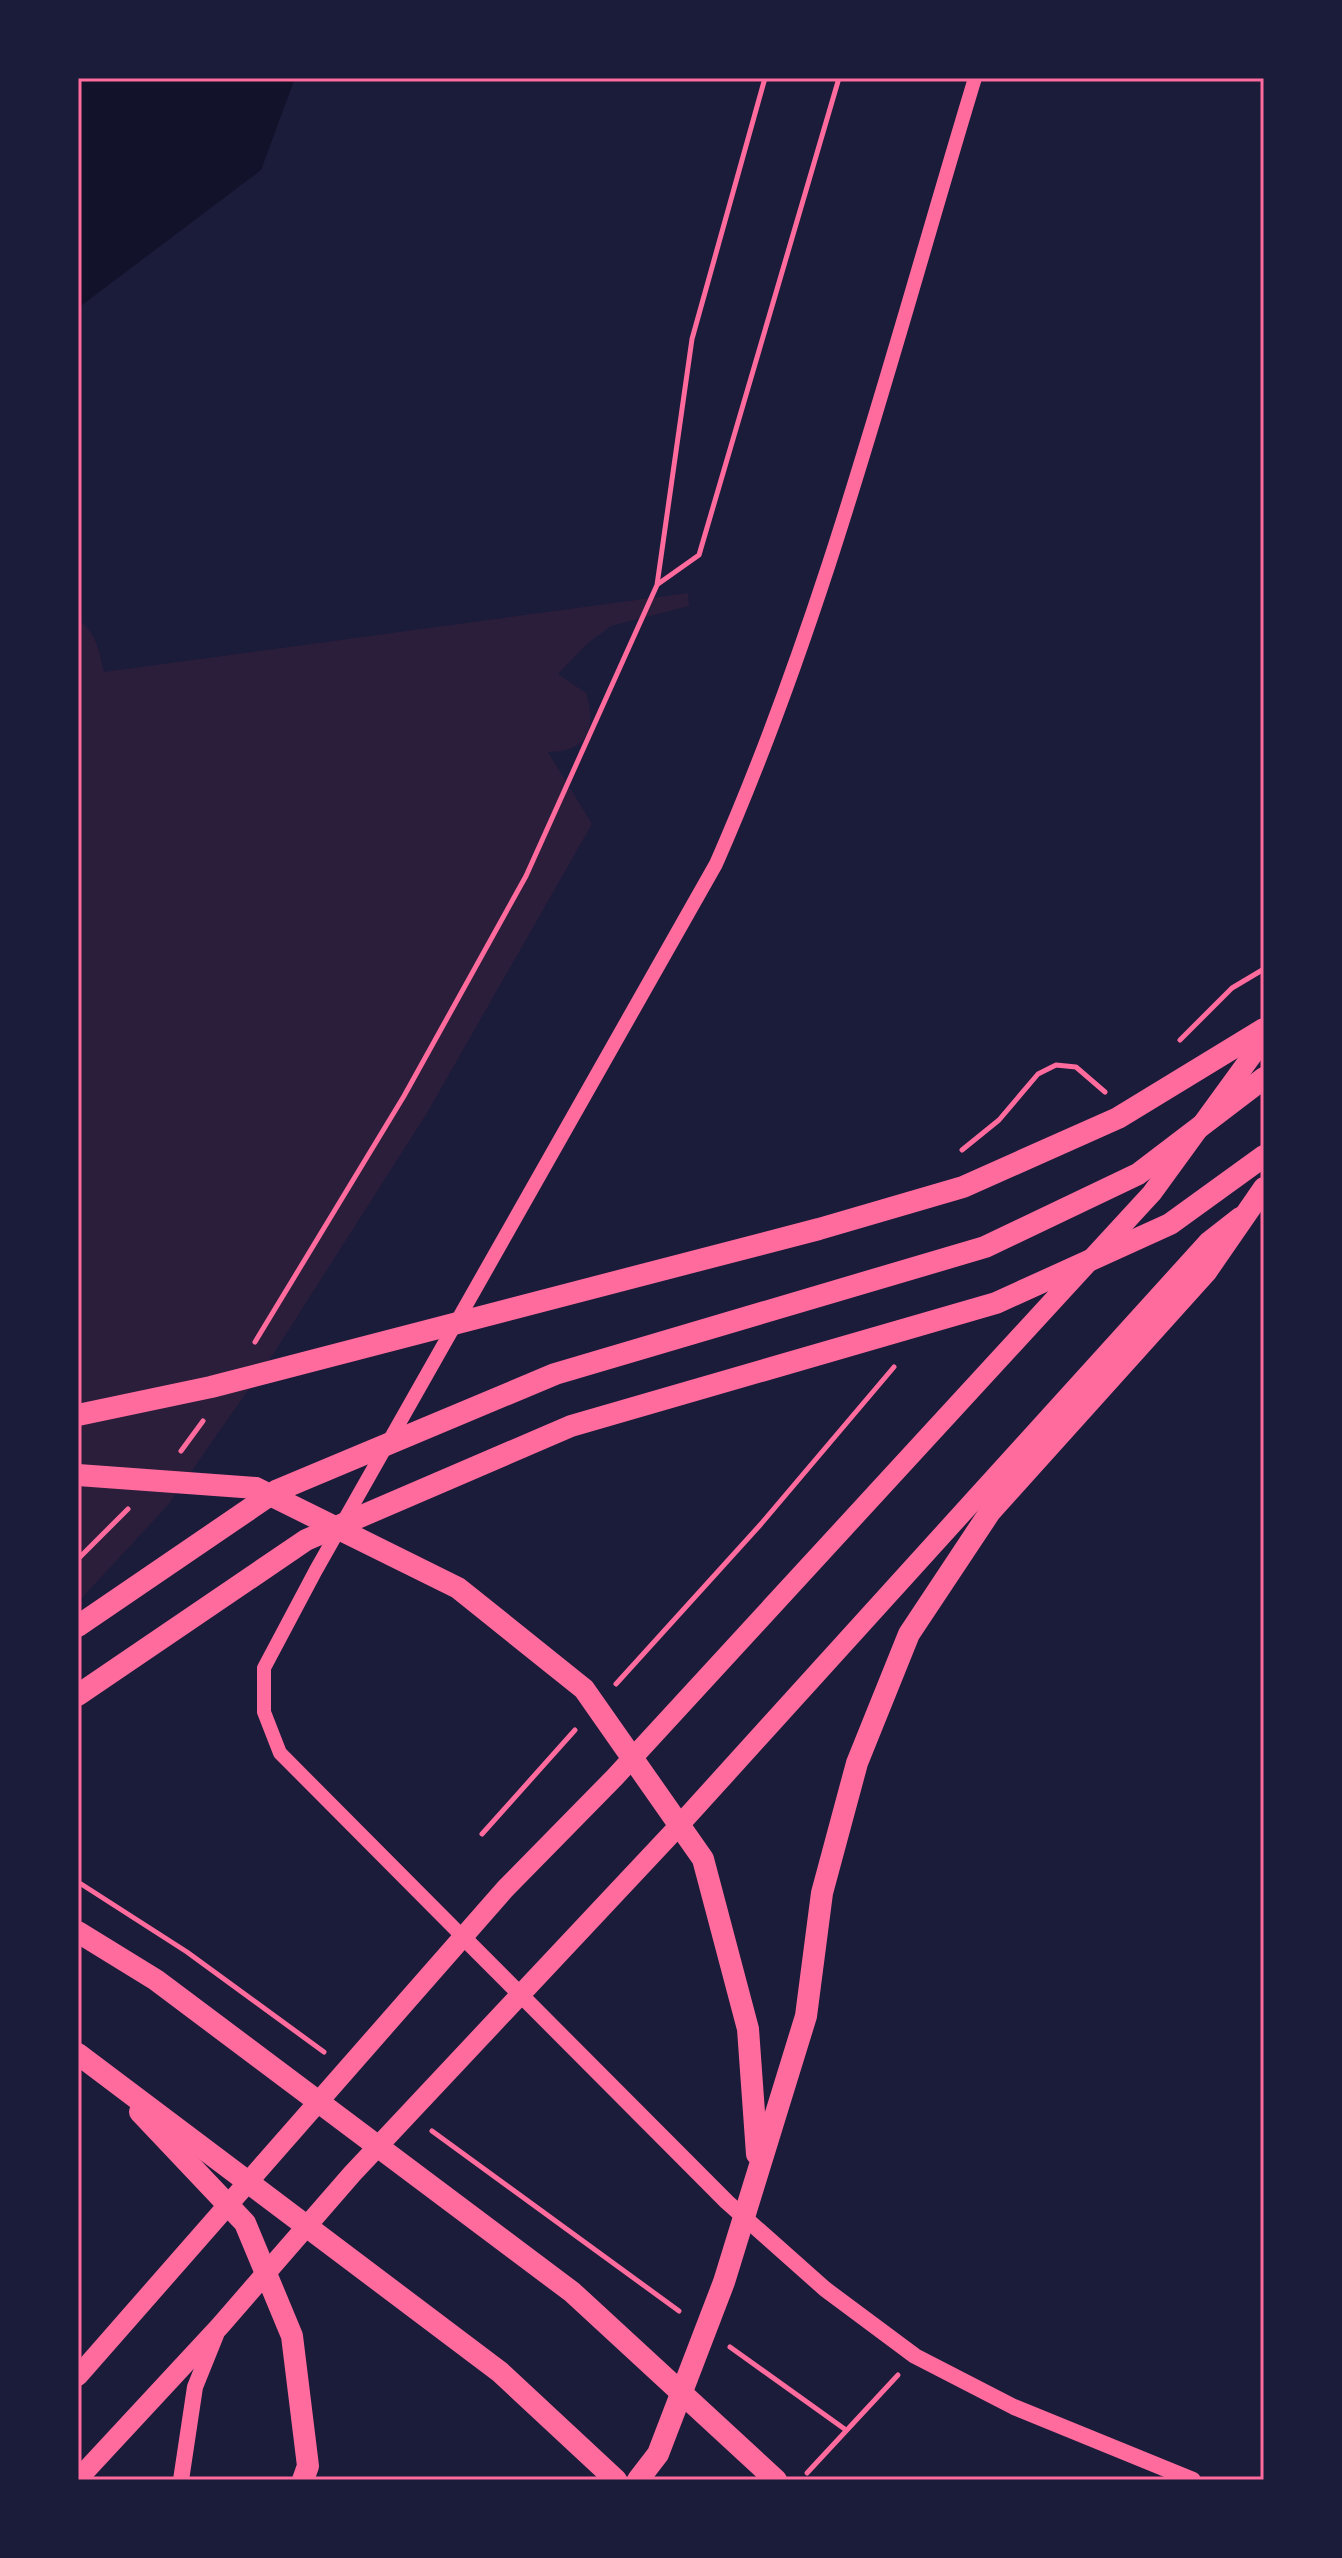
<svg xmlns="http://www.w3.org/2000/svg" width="1342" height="2558" font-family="'Fira Sans',sans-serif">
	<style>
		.green { fill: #2a1e3b }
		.water { fill: #12122b }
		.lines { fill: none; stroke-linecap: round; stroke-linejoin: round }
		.path { stroke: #ff6b9d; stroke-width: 5 }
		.tertiary { stroke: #ff6b9d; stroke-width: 14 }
		.secondary { stroke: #ff6b9d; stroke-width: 16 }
		.primary { stroke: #ff6b9d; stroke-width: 20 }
		.trunk { stroke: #ff6b9d; stroke-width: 22 }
		.neatline { fill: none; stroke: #ff6b9d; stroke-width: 3 }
	</style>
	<rect width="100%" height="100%" fill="#1b1b3a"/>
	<path class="green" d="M 688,593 L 689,606 L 611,626 L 588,643 L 558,674 L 586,693 C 597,730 587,752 548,752 L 592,824 L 427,1113 L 274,1353 L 168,1505 L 78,1602 L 78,620 C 97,633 99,651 104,672 Z"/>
	<polygon class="water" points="78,78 295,78 261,170 78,308"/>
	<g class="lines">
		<g class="path">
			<polyline points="658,584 699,555 839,78"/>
			<polyline points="1180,1040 1232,988 1264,969"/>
			<polyline points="962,1150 999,1120 1038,1074 1056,1065 1076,1067 1105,1092"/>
			<polyline points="255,1342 404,1096 526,876 657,585 692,339 765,78"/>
			<polyline points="181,1451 203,1421"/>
			<polyline points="78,1559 128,1509"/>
			<polyline points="616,1684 761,1524 894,1367"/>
			<polyline points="482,1834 575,1730"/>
			<polyline points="78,1882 187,1952 324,2052"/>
			<polyline points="432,2131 679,2311"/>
			<polyline points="730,2347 846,2430"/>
			<polyline points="807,2473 898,2375"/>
		</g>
		<path class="tertiary" d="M 462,1936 L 280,1753 L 264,1712 L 264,1668 L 316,1570 L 716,864 C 827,612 895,341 975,78"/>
		<g class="secondary">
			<polyline points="462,1936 727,2202 825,2289 915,2356 1014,2407 1193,2480"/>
			<polyline points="181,2480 195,2387 216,2335"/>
		</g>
		<g class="primary">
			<polyline points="78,2376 505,1889 615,1777 1152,1193 1264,1039"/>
			<polyline points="78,2479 220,2326 352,2174 674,1831 1208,1242 1240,1217"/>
		</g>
		<g class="trunk">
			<polyline points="78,1415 211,1387 819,1229 963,1187 1118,1118 1264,1029"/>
			<polyline points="78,1475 256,1488 458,1588 584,1689 703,1859 748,2029 757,2154"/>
			<polyline points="78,1626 276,1491 555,1374 985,1247 1138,1174 1264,1078"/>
			<polyline points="78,1695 306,1540 571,1426 996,1303 1170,1224 1264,1156"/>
			<polyline points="78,1932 156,1980 572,2292 776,2480"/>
			<polyline points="78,2054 500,2372 616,2480"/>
			<polyline points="140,2112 245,2223 292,2336 308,2466 303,2480"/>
			<polyline points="638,2480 658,2454 724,2282 806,2016 822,1893 857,1763 909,1634 990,1512 1206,1272 1264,1188"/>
		</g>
	</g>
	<rect width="1342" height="2558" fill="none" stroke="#1b1b3a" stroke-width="160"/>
	<rect x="80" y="80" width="1182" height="2398" class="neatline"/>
</svg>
